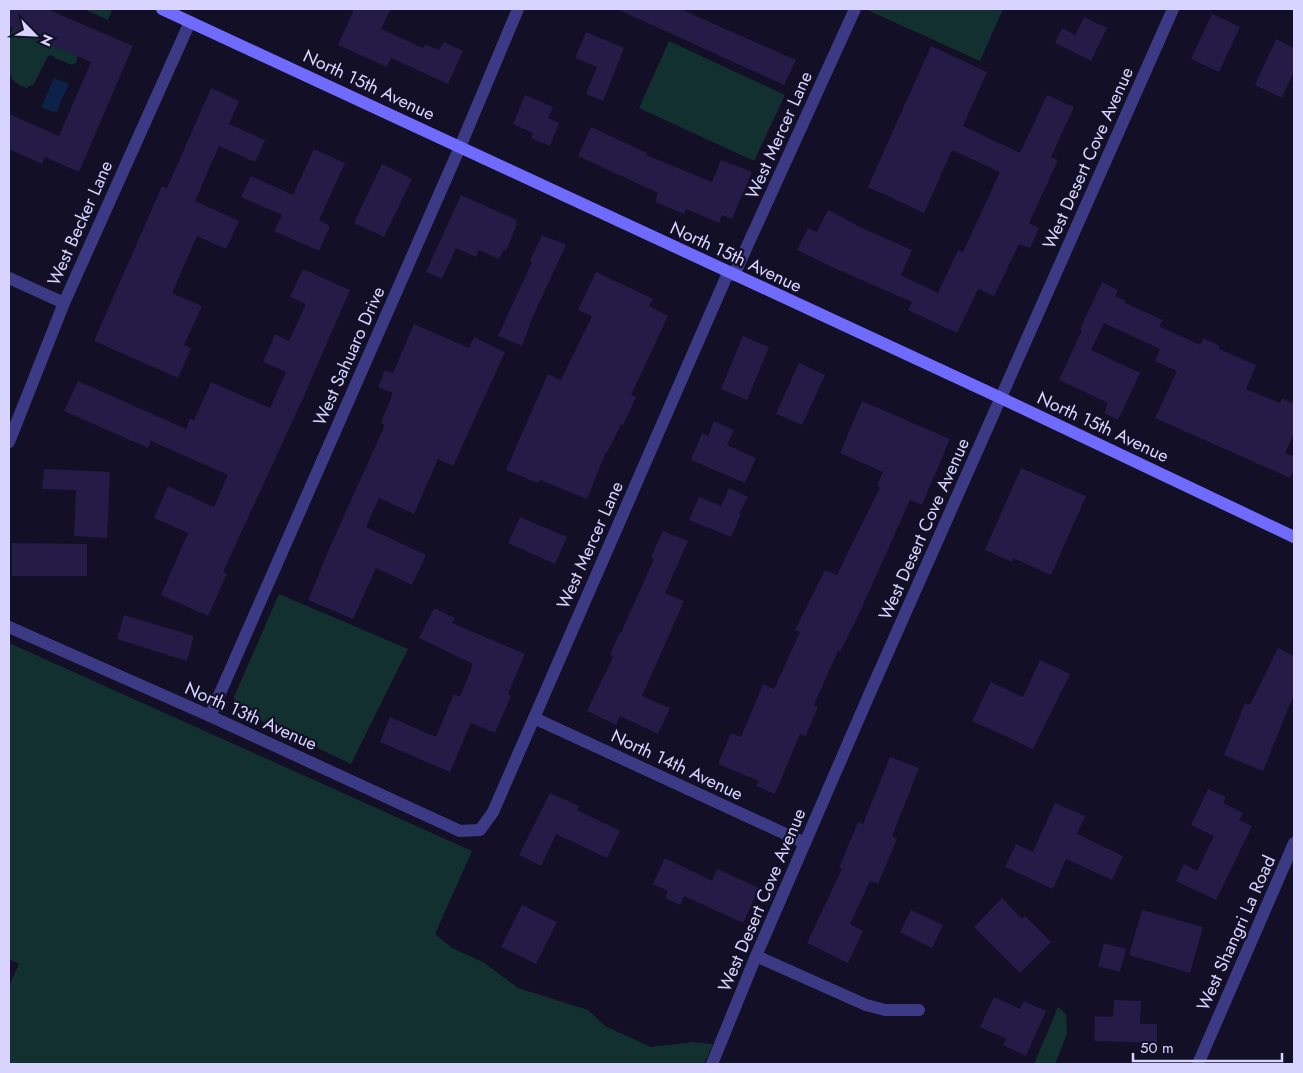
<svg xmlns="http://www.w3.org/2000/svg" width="1303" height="1073" font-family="Jost,sans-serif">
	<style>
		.green { fill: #12302f }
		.water { fill: #0c2248 }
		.building { fill: #241b47 }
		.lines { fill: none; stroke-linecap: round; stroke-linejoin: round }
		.street { stroke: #3d3a85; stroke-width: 12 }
		.secondary { stroke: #6f6bff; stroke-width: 12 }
		.labels { text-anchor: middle; stroke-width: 4.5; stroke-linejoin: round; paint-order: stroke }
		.street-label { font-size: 18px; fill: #d9d4ff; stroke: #130f26 }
	</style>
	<rect width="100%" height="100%" fill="#130f26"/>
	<g class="green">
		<polygon points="84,9 107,9 112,11 108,20"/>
		<polygon points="865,9 1003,9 980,61"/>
		<path d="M 13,28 L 78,56 L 76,63 L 72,65 L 55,58 L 52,55 L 48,56 L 34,84 L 26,88 C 23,86 18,85 15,82 C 4,73 8,40 13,28 Z"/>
		<polygon points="669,41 785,95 754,161 639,108"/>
		<polygon points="279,594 408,649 351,764 244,713 235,706 234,697"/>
		<polygon points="9,643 472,851 435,934 452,948 483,962 518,988 588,1010 605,1026 651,1047 693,1042 713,1044 704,1064 9,1064 9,986 19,964 9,959"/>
		<polygon points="1058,1007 1066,1014 1067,1034 1055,1064 1034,1064"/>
	</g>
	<polygon class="water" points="54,78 69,84 56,113 41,107"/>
	<g class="building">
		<polygon points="9,9 47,9 133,46 79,172 45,157 42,164 9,149 9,114 59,136 91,62 9,26"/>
		<polygon points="354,9 390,9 381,29 423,48 425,44 439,50 444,42 463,51 448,84 391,58 387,67 338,45"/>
		<polygon points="617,9 680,9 796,60 784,85"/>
		<polygon points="1212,14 1240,27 1219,72 1191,59"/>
		<polygon points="1084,17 1107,28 1091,61 1055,43 1062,28 1075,35"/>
		<polygon points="586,32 624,48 603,101 586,94 597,67 575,58"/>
		<polygon points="1276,39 1294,48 1294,71 1282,98 1255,85"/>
		<polygon points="931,46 987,72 963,126 1020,153 1047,95 1074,107 1051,157 1058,160 1029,223 1039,228 1030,248 1019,244 994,296 978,289 957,333 908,310 912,302 834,268 797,250 808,228 817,232 828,210 855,224 855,225 912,250 901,275 938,293 958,250 963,252 1000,172 952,150 924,213 868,187"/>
		<polygon points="211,88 239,101 229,124 265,140 255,162 219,146 195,201 239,221 226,249 197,236 172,293 202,306 184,345 191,348 178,378 94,341 162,186 167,188"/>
		<polygon points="525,95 553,107 548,118 559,123 550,146 531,138 533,133 513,124"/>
		<polygon points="591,127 647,153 646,155 712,182 721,160 752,172 732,219 722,215 719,223 686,209 684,214 655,202 658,193 578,156"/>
		<polygon points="314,149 345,163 319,220 330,226 319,251 274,231 282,215 241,197 251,176 293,195"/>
		<polygon points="382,164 412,179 384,237 354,223"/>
		<polygon points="461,195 517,220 515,224 517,224 506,251 504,249 499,259 479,250 476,257 456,248 442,279 426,272"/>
		<polygon points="542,235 566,245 533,316 522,346 498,336 532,262 530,261"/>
		<polygon points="303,269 350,290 304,396 223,572 227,574 208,616 161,595 188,533 154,518 168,486 214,507 228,475 151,441 148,448 64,411 78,381 186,429 190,419 194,420 211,382 270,408 286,372 263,362 275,334 289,341 306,304 290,297"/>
		<polygon points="596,272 653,299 649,306 668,316 631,395 636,397 623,425 621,424 607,453 606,452 587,499 540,480 538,483 506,470 548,374 561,380 592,316 578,310"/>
		<polygon points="1102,282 1118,290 1115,296 1126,301 1125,303 1163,320 1159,326 1200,345 1203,338 1220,346 1219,349 1256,365 1246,389 1280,403 1282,398 1294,404 1294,433 1285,453 1294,457 1294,469 1290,478 1155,418 1177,371 1155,361 1160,349 1104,323 1091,350 1140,373 1118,420 1104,413 1108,403 1059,380 1082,330 1080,329"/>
		<polygon points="414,324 469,348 474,337 505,352 453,466 438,459 414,514 379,498 366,527 426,555 412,585 376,568 353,619 308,600 330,547 385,425 381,423 393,393 378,387 385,370 393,373"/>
		<polygon points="743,336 769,347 747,400 721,389"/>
		<polygon points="799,363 825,375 802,425 776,414"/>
		<polygon points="862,401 950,439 922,505 910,500 859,614 840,652 838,651 814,705 818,707 806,736 800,734 775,794 756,786 759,781 718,764 731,733 741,737 763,684 774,689 800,632 795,630 825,570 837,575 880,487 877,486 883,472 840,453"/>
		<polygon points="714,421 734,430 727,445 756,458 745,483 691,460 702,433 708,436"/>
		<polygon points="1021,468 1086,496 1051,575 1013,558 1012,562 985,550"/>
		<polygon points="44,469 110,472 107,538 74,536 76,490 42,489"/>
		<polygon points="729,488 748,497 739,514 741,514 731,537 689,520 699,497 721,506"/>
		<polygon points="520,517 567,537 555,564 508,543"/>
		<polygon points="663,531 688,541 665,593 684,601 642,696 670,708 658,734 620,716 616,725 587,711 613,657 610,655 620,632 621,633 654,559 651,557"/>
		<polygon points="12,543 87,544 87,576 12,576"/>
		<polygon points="434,608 455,618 452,623 525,654 508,694 511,696 495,733 471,723 450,772 380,742 390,717 436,737 454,694 460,697 473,664 419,638"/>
		<polygon points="124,615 194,636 187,661 117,639"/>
		<polygon points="1278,648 1294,656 1294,694 1263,771 1224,755 1245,703 1250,705"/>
		<polygon points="1040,660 1070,674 1033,749 972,721 991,682 1023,697"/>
		<polygon points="890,757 919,768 892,836 897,839 878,884 870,881 850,924 863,931 848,963 807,943 842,869 839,868 858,822 863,824"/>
		<polygon points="1208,789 1226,797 1223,803 1243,813 1239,820 1252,826 1216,900 1176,881 1184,864 1197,871 1214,836 1191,825"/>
		<polygon points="550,793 579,806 577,810 620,831 607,858 556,834 541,866 519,855"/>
		<polygon points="1055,803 1085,816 1077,834 1123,856 1112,880 1066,859 1053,889 1005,867 1016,844 1033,852"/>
		<polygon points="665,858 712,881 717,869 759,888 743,923 684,896 680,905 665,898 668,891 653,884"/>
		<polygon points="1002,898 1022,919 1025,916 1051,942 1020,973 974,927"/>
		<polygon points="522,905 557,922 536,964 501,947"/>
		<polygon points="911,910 943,925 932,948 900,932"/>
		<polygon points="1142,910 1203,927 1190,973 1129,955"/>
		<polygon points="1104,943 1126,949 1120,972 1098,966"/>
		<polygon points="994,997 1020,1009 1024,1001 1046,1011 1026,1056 1003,1045 1006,1039 980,1027"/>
		<polygon points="1114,1000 1141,1001 1140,1024 1157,1024 1157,1043 1094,1041 1095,1016 1113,1017"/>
	</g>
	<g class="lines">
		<g class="street">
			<polyline points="734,275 855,9"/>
			<polyline points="9,278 64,303"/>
			<polyline points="9,442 64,303 190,22"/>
			<polyline points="9,627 210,716 460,831 480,830 493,812 728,273"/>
			<polyline points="210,716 460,147 518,9"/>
			<polyline points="534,718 805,843"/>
			<polyline points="756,956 866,1005 885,1010 919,1010"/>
			<polyline points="712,1064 756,956 869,695 1173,9"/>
			<polyline points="1198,1064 1294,843"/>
		</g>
		<polyline class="secondary" points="162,9 1001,398 1294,537"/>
	</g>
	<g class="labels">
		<g class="street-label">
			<text transform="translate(369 85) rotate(25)" y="6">North 15th Avenue</text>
			<text transform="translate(779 135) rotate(-66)" y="6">West Mercer Lane</text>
			<text transform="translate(1088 158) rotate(-66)" y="6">West Desert Cove Avenue</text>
			<text transform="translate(80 223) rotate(-66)" y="6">West Becker Lane</text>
			<text transform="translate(736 257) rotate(25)" y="6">North 15th Avenue</text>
			<text transform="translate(349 356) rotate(-66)" y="6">West Sahuaro Drive</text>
			<text transform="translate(1103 427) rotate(25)" y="6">North 15th Avenue</text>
			<text transform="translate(924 529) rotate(-66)" y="6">West Desert Cove Avenue</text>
			<text transform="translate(590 545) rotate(-66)" y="6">West Mercer Lane</text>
			<text transform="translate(251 716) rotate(24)" y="6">North 13th Avenue</text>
			<text transform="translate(677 765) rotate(25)" y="6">North 14th Avenue</text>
			<text transform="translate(762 900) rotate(-67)" y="6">West Desert Cove Avenue</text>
			<text transform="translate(1236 933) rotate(-66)" y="6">West Shangri La Road</text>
		</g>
	</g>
	<rect width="1303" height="1073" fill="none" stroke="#d9d4ff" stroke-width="20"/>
	<g transform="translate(35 35) rotate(114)" stroke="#130f26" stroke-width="4" paint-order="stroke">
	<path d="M0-4L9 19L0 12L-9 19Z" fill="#d9d4ff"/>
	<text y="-8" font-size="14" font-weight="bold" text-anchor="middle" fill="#d9d4ff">N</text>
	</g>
	<path d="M1133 1053v8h149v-8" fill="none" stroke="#d9d4ff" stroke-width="2.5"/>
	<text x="1140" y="1053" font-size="15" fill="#d9d4ff" stroke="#130f26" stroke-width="4" paint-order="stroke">50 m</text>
</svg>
